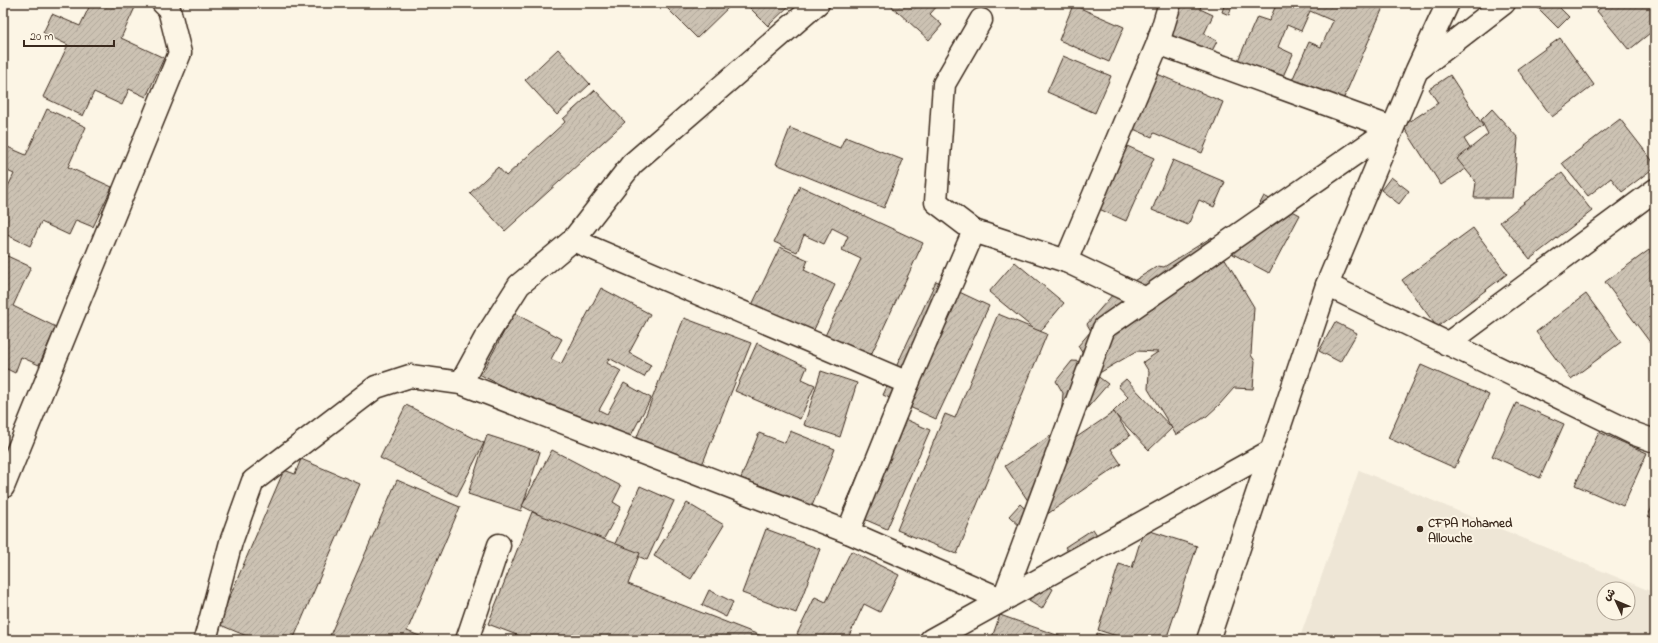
<svg xmlns="http://www.w3.org/2000/svg" width="1658" height="643" font-family="'Indie Flower','Playpen Sans Arabic',sans-serif">
	<style>
		.built { fill: #eee6d6; fill-rule: evenodd }
		.building { fill: url(#building-hatch); stroke: #3b2a1e }
		.lines { fill: none; stroke-linecap: round; stroke-linejoin: round }
		.minor-casing { stroke: #3b2a1e; stroke-width: 25 }
		.minor { stroke: #fcf5e5; stroke-width: 22 }
		.poi-dot { fill: #3b2a1e; stroke: #fcf5e5; stroke-width: 1.5 }
		.labels { text-anchor: middle; stroke-width: 4; stroke-linejoin: round; paint-order: stroke }
		.poi-label { font-size: 13px; font-weight: bold; fill: #3b2a1e; stroke: #fcf5e5; text-anchor: start }
	</style>
	<defs>
		<pattern id="building-hatch" width="6" height="6" patternUnits="userSpaceOnUse"><rect width="6" height="6" fill="#ccc2b3"/><path d="M-1 1l2-2M0 6l6-6M5 7l2-2" fill="none" stroke="#b0a79a"/></pattern>
	</defs>
	<rect width="100%" height="100%" fill="#fcf5e5"/>
	<filter id="ink" filterUnits="userSpaceOnUse"><feTurbulence type="fractalNoise" baseFrequency=".025" numOctaves="2"/><feDisplacementMap in="SourceGraphic" scale="8" xChannelSelector="R" yChannelSelector="G"/><feConvolveMatrix kernelMatrix="1 2 1 2 8 2 1 2 1" color-interpolation-filters="sRGB"/></filter>
	<g filter="url(#ink)">
		<path class="built" d="M 1359,470 L 1655,593 L 1655,640 L 1299,640 ZM 1604,589 L 1628,589 L 1628,613 L 1604,613 Z"/>
		<g class="building">
			<polygon points="91,3 137,3 121,38 164,58 146,97 129,89 122,105 94,92 83,116 43,97 68,45 43,33 52,14 80,26"/>
			<polygon points="662,3 733,3 697,38"/>
			<polygon points="745,3 792,3 768,26"/>
			<polygon points="888,3 940,3 930,14 942,25 929,40"/>
			<polygon points="1162,3 1202,3 1200,9 1213,15 1204,34 1217,41 1206,63 1147,34"/>
			<polygon points="1225,3 1233,3 1229,15 1222,12"/>
			<polygon points="1277,3 1385,3 1336,116 1286,94 1309,42 1321,47 1333,21 1310,11 1301,31 1287,25 1278,47 1293,54 1280,83 1236,65 1257,17 1269,21"/>
			<polygon points="1539,3 1555,3 1569,17 1558,28 1536,6"/>
			<polygon points="1606,3 1655,3 1655,29 1629,50 1597,11"/>
			<polygon points="1073,5 1124,27 1109,62 1059,40"/>
			<polygon points="1560,38 1594,85 1552,117 1517,69"/>
			<polygon points="558,49 590,84 557,115 525,80"/>
			<polygon points="1063,56 1111,76 1095,113 1047,92"/>
			<polygon points="1141,67 1223,102 1202,153 1154,133 1152,137 1117,122"/>
			<polygon points="1450,75 1483,126 1464,139 1478,161 1441,185 1403,126 1438,103 1429,89"/>
			<polygon points="595,90 625,122 505,231 470,193 498,167 506,176 565,122 563,119"/>
			<polygon points="47,109 86,127 68,167 112,187 93,227 76,220 69,235 41,222 30,246 3,233 3,197 14,174 3,169 3,145 26,155"/>
			<polygon points="1492,109 1518,138 1513,198 1474,198 1476,182 1457,159 1488,134 1481,120"/>
			<polygon points="1620,119 1655,164 1655,167 1622,192 1611,178 1588,196 1562,163"/>
			<polygon points="790,128 840,148 845,137 903,160 884,208 776,164"/>
			<polygon points="1109,138 1154,158 1126,221 1081,201"/>
			<polygon points="1173,160 1225,182 1214,207 1199,200 1188,225 1152,210"/>
			<polygon points="1562,173 1592,211 1530,259 1500,222"/>
			<polygon points="1391,177 1409,191 1399,204 1381,190"/>
			<polygon points="800,186 923,243 869,359 824,338 861,259 842,250 848,236 832,228 824,244 804,235 797,252 774,242"/>
			<polygon points="1264,196 1300,215 1269,273 1233,254"/>
			<polygon points="1473,228 1507,274 1437,327 1402,280"/>
			<polygon points="1212,237 1254,307 1251,355 1255,361 1253,389 1234,388 1219,405 1207,416 1176,435 1148,389 1149,372 1143,362 1158,352 1137,351 1096,375 1108,384 1071,427 1061,418 1063,393 1056,381 1072,361 1088,362 1078,346 1091,331 1087,324 1114,293 1158,266 1164,267"/>
			<polygon points="780,247 808,260 804,270 835,285 811,336 751,307"/>
			<polygon points="1649,250 1655,259 1655,349 1605,282"/>
			<polygon points="3,254 31,267 13,306 56,327 39,365 21,357 15,373 3,367"/>
			<polygon points="1015,262 1064,303 1039,333 989,292"/>
			<polygon points="936,281 989,306 936,419 883,395"/>
			<polygon points="601,288 650,314 629,353 651,365 644,377 609,358 607,363 621,371 599,410 607,414 624,383 651,398 623,450 481,375 514,313 562,339 551,359 561,364"/>
			<polygon points="1586,294 1621,342 1571,379 1536,332"/>
			<polygon points="998,314 1047,334 957,554 897,530 945,414 955,418"/>
			<polygon points="684,318 751,343 702,465 635,442"/>
			<polygon points="1335,322 1357,333 1340,362 1319,351"/>
			<polygon points="757,343 807,367 802,379 815,385 800,419 735,391"/>
			<polygon points="1421,365 1489,395 1455,468 1388,438"/>
			<polygon points="821,371 857,383 840,437 804,425"/>
			<polygon points="1126,379 1172,428 1149,450 1113,412 1128,397 1118,386"/>
			<polygon points="1516,403 1564,424 1540,478 1492,456"/>
			<polygon points="406,405 484,443 457,496 380,458"/>
			<polygon points="886,411 930,430 887,529 843,510"/>
			<polygon points="1114,412 1130,436 1111,449 1121,464 1040,519 1005,466 1056,432 1065,445"/>
			<polygon points="790,431 835,449 812,506 741,478 759,433 785,443"/>
			<polygon points="1599,432 1647,453 1623,506 1575,485"/>
			<polygon points="487,435 540,452 521,511 468,494"/>
			<polygon points="552,450 621,486 613,502 621,507 600,546 522,506"/>
			<polygon points="301,459 360,484 293,640 256,640 218,624 284,470 295,474"/>
			<polygon points="397,480 460,507 407,631 427,639 328,640"/>
			<polygon points="640,486 674,501 647,560 614,546"/>
			<polygon points="1655,501 1655,519 1648,516"/>
			<polygon points="687,503 724,525 691,579 654,556"/>
			<polygon points="1020,504 1036,519 1025,531 1009,516"/>
			<polygon points="532,512 640,553 628,584 772,640 530,640 488,624"/>
			<polygon points="766,529 820,549 796,613 742,593"/>
			<polygon points="1093,529 1099,538 1071,556 1065,547"/>
			<polygon points="1144,529 1197,546 1166,640 1129,640 1098,630 1119,564 1132,568"/>
			<polygon points="851,551 899,575 880,612 864,604 847,640 809,640 797,634 815,597 826,602"/>
			<polygon points="1040,582 1053,589 1042,609 1029,601"/>
			<polygon points="709,590 733,602 726,617 702,605"/>
			<polygon points="1000,615 1065,638 1064,640 991,640"/>
			<polygon points="1097,633 1119,640 1095,640"/>
		</g>
		<g class="lines">
			<g class="minor-casing">
				<g id="minor">
					<polyline points="1158,43 1392,128"/>
					<polyline points="1420,68 1504,3"/>
					<polyline points="974,231 936,202 944,84 981,20"/>
					<polyline points="573,240 908,383"/>
					<polyline points="1066,261 1158,43 1170,3"/>
					<polyline points="1327,285 1635,434 1655,441"/>
					<polyline points="1447,344 1655,190"/>
					<polyline points="461,383 848,532 1003,600 1104,328 1392,128"/>
					<polyline points="3,487 180,53 169,9 163,3"/>
					<polyline points="848,532 908,383 974,231 1066,261 1146,299"/>
					<polyline points="205,640 231,542 253,481 376,387 410,376 461,383 486,337 519,285 573,240 632,164 818,3"/>
					<polyline points="467,640 499,545"/>
					<polyline points="931,640 1271,451"/>
					<polyline points="1208,640 1327,285 1417,70 1448,3"/>
				</g>
			</g>
			<use href="#minor" class="minor"/>
		</g>
	</g>
	<circle class="poi-dot" cx="1420" cy="529" r="4"/>
	<g class="labels">
		<g class="poi-label">
			<text x="1428" y="527">CFPA Mohamed<tspan x="1428" dy="15">Allouche</tspan></text>
		</g>
	</g>
	<rect width="1658" height="643" fill="none" stroke="#fcf5e5" stroke-width="16"/>
	<rect x="8" y="8" width="1642" height="627" fill="none" stroke="#3b2a1e" stroke-width="1.5" filter="url(#ink)"/>
	<g transform="translate(1616 601) rotate(314)"><circle r="19" fill="#fcf5e5" stroke="#afa495"/>
	<path d="M0-3L7 15L0 10L-7 15Z" fill="#3b2a1e"/>
	<text y="-6" font-size="11" font-weight="bold" text-anchor="middle" fill="#3b2a1e">ش</text>
	</g>
	<path d="M24 40v6h90v-6" fill="none" stroke="#3b2a1e" stroke-width="2"/>
	<text x="30" y="40" font-size="12" fill="#3b2a1e" stroke="#fcf5e5" stroke-width="3" paint-order="stroke">20 m</text>
</svg>
